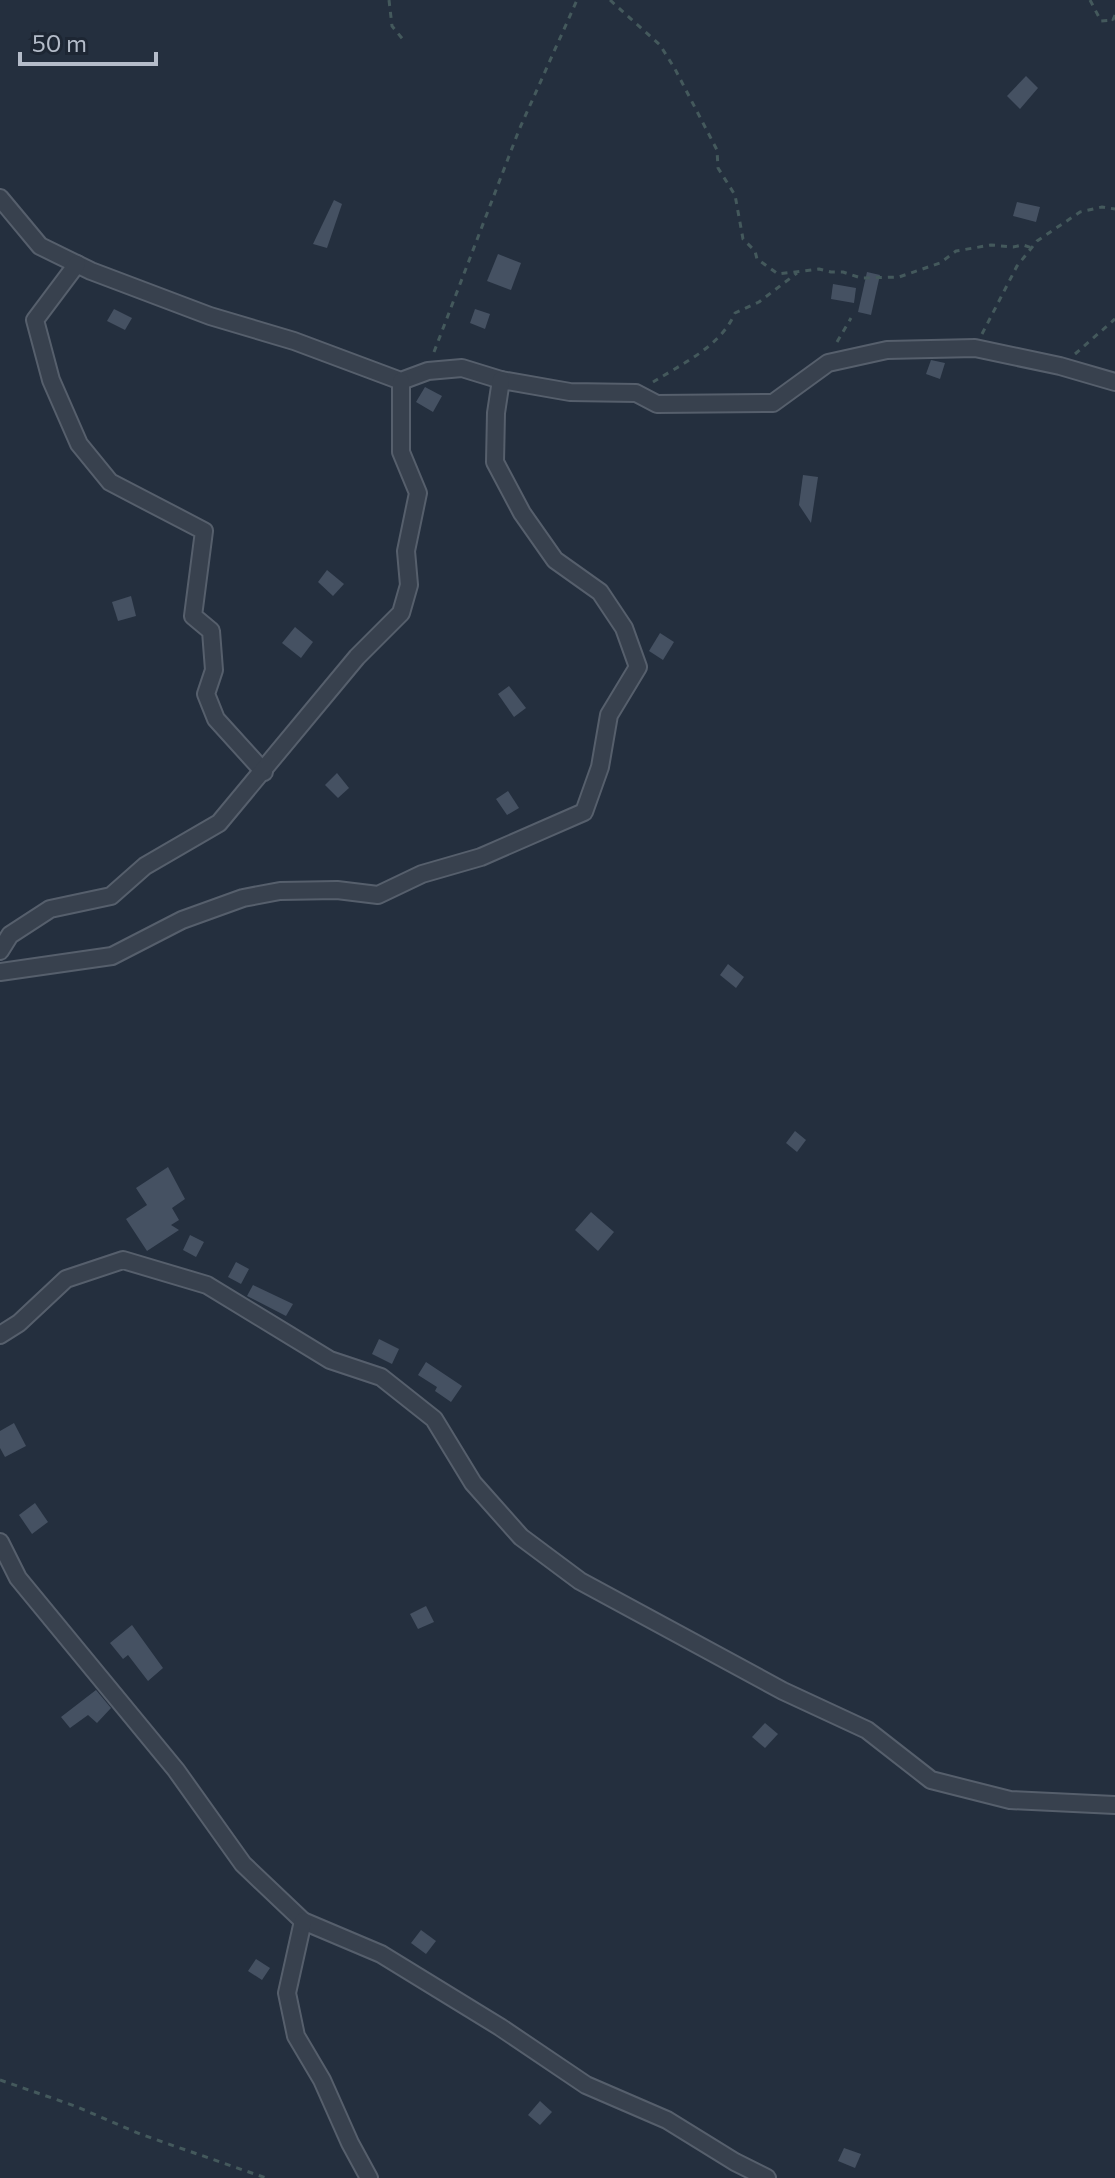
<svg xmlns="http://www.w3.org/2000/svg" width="1115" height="2178" font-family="Commissioner,sans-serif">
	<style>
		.building { fill: #455162 }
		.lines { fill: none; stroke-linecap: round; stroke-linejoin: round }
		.street-casing { stroke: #565f6c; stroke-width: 20 }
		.path { stroke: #44595c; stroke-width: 3; stroke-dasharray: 6 6; stroke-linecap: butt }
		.street { stroke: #38414e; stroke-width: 16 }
	</style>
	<rect width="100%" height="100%" fill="#242f3e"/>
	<g class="building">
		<polygon points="1026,76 1038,88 1020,109 1007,96"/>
		<polygon points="334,200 342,204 327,248 313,244"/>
		<polygon points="1017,202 1040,207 1036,222 1013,216"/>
		<polygon points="498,254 521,263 511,290 487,281"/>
		<polygon points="867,272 880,275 871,315 858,312"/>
		<polygon points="833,284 856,288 854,303 831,299"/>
		<polygon points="114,309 132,318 125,330 107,321"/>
		<polygon points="475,309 490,314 485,329 470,323"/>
		<polygon points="931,360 945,363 940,379 926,374"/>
		<polygon points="425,387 442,396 433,412 416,402"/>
		<polygon points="803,475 818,477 811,523 799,505"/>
		<polygon points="327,570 344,584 333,596 318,582"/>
		<polygon points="131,596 136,616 118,621 112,602"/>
		<polygon points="295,627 313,642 301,658 282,643"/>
		<polygon points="660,633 674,642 663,660 649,651"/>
		<polygon points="509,686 526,708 514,717 498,694"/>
		<polygon points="337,773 349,788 338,798 325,785"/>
		<polygon points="508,791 519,808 507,815 496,799"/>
		<polygon points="728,964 744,977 736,988 720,975"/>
		<polygon points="795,1131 806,1140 797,1152 786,1143"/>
		<polygon points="168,1167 185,1199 172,1208 179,1220 171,1225 179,1230 147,1251 126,1219 147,1205 136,1188"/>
		<polygon points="591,1212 614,1232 598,1251 575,1230"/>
		<polygon points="190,1235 204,1242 196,1257 183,1250"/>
		<polygon points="236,1262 249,1269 241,1284 228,1277"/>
		<polygon points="253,1285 293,1304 286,1316 247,1296"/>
		<polygon points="379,1339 399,1349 392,1364 372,1354"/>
		<polygon points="426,1362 462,1386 451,1402 435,1391 437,1387 418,1375"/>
		<polygon points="14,1423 26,1446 5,1457 0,1448 0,1431"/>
		<polygon points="35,1503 48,1522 32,1534 19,1515"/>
		<polygon points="426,1606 434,1622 418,1629 410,1614"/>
		<polygon points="132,1625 163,1668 148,1681 128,1655 123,1659 110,1643"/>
		<polygon points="96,1690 111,1708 97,1723 88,1715 70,1728 61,1717"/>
		<polygon points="765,1723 778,1734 765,1748 752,1737"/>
		<polygon points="421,1930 436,1941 426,1954 411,1943"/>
		<polygon points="256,1959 270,1968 262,1980 248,1971"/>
		<polygon points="540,2101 552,2112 540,2125 528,2115"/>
		<polygon points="844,2148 861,2154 855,2168 838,2161"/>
	</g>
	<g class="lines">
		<g class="street-casing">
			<g id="street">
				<polyline points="0,198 40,246 91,271 210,316 294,341 401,381 428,371 462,368 501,380 570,392 636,393 657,404 773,403 828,363 887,350 975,348 1060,366 1115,382"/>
				<polyline points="77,264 35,320 51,380 79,444 110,482 204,531 193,616 211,631 214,670 206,694 216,719 264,772"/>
				<polyline points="0,951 10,935 50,909 111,896 145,866 219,823 357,657 401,613 409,585 406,551 418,493 401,452 401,381"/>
				<polyline points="0,972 112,956 182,920 243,898 280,891 337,890 378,895 422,874 481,857 584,812 600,767 609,715 638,667 624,628 600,592 555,560 522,513 495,462 496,413 501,380"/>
				<polyline points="0,1335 19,1323 66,1279 123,1260 207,1285 330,1360 381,1377 434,1419 473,1483 521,1537 580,1581 783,1691 867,1730 931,1780 1010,1800 1115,1805"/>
				<polyline points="0,1542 18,1578 176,1770 243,1864 303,1921 381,1954 500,2027 586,2085 667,2120 735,2162 767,2178"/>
				<polyline points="303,1921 287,1993 296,2036 322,2080 350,2143 369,2178"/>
			</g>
		</g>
		<g class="path">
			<polyline points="389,0 392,26 405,42"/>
			<polyline points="610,0 660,45 675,69 717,150 718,168 735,195 743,239 755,251 757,259 778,274 819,269 831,272 843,272 861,278 899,277 940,263 956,251 991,245 1013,247 1023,245 1032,248"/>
			<polyline points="1090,0 1101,21 1113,20"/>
			<polyline points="1115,15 1113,20 1115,23"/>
			<polyline points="982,334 1017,266 1037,241 1080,212 1102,207 1115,209"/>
			<polyline points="837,342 851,318"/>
			<polyline points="434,352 519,130 577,0"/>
			<polyline points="1075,354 1115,319"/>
			<path d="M 653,382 C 682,364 721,346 735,313 L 759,302 L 797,273"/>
			<polyline points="0,2080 75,2106 140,2134 266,2178"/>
		</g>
		<use href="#street" class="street"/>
	</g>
	<path d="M20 52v12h136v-12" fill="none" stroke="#b4bcc9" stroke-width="4"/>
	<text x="32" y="52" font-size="24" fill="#b4bcc9" stroke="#1d2633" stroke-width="6" paint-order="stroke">50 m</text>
</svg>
